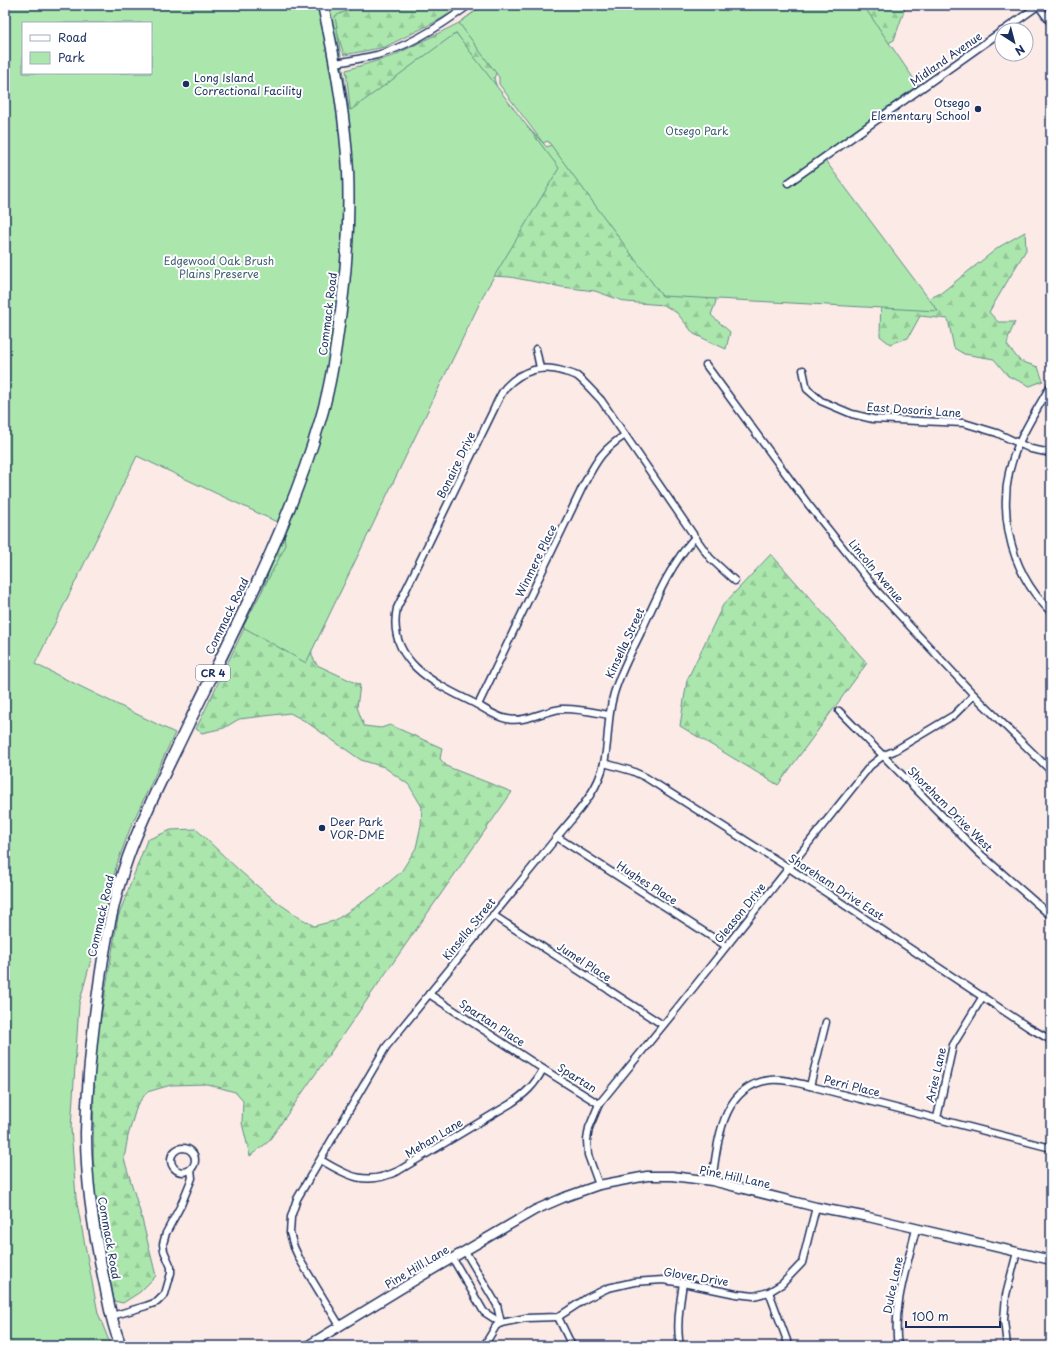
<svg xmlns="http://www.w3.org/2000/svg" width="1056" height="1351" font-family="'Playpen Sans',sans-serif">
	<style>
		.forest { fill: url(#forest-firs); stroke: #638b86 }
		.park { fill: #abe7ad; stroke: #638b86; fill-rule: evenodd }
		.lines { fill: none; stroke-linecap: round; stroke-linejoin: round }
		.minor-casing { stroke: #1b2f5e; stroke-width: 9 }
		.tertiary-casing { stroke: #1b2f5e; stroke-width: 11 }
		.primary-casing { stroke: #1b2f5e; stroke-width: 13 }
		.minor { stroke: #fff; stroke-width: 6 }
		.tertiary { stroke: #fff; stroke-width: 8 }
		.primary { stroke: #fff; stroke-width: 10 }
		.poi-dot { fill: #1b2f5e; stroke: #fff; stroke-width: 1.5 }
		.labels { text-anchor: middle; stroke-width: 4; stroke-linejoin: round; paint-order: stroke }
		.shield { fill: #fff; stroke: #5f6d8e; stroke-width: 1 }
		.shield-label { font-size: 10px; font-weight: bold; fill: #1b2f5e }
		.street-label { font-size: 11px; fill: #1b2f5e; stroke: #fff }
		.poi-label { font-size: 11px; fill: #1b2f5e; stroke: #fff; text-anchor: start }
		.park-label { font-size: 11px; fill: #3f5d72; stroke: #fff }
	</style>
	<defs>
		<pattern id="forest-firs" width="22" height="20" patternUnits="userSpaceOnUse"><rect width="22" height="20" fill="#abe7ad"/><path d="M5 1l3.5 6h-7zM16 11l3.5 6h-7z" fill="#93c697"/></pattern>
	</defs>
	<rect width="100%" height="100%" fill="#fceae6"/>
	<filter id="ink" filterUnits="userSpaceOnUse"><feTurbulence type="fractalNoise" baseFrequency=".025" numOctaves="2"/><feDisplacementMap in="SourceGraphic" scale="8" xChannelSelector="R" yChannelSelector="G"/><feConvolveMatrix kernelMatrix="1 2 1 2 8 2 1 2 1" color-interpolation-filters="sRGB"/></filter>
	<g filter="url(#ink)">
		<g class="forest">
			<polygon points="329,5 458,5 451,13 435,22 385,47 344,55"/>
			<path d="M 483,5 L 501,62 L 494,78 L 500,99 L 547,147 L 570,134 L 926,300 L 941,293 L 999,247 L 1025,232 L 1026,250 L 989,312 L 998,322 L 1015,322 L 1009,336 L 1007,345 L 1020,361 L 1038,367 L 1043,381 L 1030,386 L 1008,376 L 994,359 L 964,354 L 954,348 L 948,319 L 920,316 L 908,338 L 890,344 L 880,336 L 881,296 L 711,290 L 716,301 L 711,315 L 730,332 L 726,349 L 694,334 L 677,313 L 664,305 L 626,302 L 595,291 L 562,287 L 510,277 L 473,275 L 311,641 L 312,656 L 317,665 L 360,685 L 357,707 L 364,726 L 381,728 L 390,725 L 442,748 L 440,759 L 448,767 L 512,792 L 268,1142 L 250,1156 L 242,1123 L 243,1101 L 235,1092 L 207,1084 L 171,1085 L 147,1092 L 137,1105 L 128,1136 L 124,1159 L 141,1215 L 156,1276 L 140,1292 L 123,1303 L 114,1301 L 106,1253 L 93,1186 L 94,1057 L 118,917 L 147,840 L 171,830 L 196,829 C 233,865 269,901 314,926 L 334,921 L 376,893 L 401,872 L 416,848 L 421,825 L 422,807 L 409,785 L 384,767 L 361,760 L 305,721 L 290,713 L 239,719 L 224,728 L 202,733 L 196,729 L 261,593 L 332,398 L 352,125 L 346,70 L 393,56 L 459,23 Z"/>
			<polygon points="841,5 908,5 905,8 894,40 871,52"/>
			<polygon points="771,554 867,663 778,785 680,726 687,680 723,605"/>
		</g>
		<g class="park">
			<path d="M 5,5 L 360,5 L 335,16 L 349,109 L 351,110 L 456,33 L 559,168 L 486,290 L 306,663 L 243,627 L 285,547 L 284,529 L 279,523 L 137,456 L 35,664 L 175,733 L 131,826 L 117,864 L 79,1004 L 71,1128 L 76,1198 L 98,1313 L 111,1346 L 5,1346 ZM 23,23 L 151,23 L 151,73 L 23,73 Z"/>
			<polygon points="484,5 863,5 918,85 821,155 938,311 662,296 548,141 543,143 499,84 499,77 459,23"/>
		</g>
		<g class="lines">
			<g class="minor-casing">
				<g id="minor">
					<polyline points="1038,5 1051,23"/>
					<polyline points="1004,30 1039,5"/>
					<path d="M 335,63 C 349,61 363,58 377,55 C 410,46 442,25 469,5"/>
					<polyline points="788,183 1002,31"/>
					<polyline points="536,349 540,368"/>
					<polyline points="706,365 808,504 878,592 974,695 1051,771"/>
					<polyline points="803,370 807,389 821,401 852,414 873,419 964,423 997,433 1031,449 1051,453"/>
					<path d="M 1051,385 C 1040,404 1028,423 1019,443 C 993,499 1007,569 1051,612"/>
					<path d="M 478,705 L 584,484 C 597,460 601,451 625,435"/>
					<polyline points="839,711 978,852 1051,916"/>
					<path d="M 609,715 C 593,712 577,708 561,709 C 543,711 525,723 507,719 C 495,717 484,708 474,703 C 434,684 386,660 397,608 L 494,409 C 497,402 501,393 506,387 C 522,370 543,364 565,372 C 569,373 573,374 577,376 C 586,383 593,392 601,400 L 695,537 L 710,558 L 735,581"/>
					<polyline points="604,763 632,771 645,777 789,868 1028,1027 1051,1040"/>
					<polyline points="557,837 726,946"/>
					<polyline points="493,915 663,1025"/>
					<polyline points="429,994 543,1069 599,1104"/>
					<polyline points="810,1086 826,1022"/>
					<polyline points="937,1118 953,1045 983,996"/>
					<circle cx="183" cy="1160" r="12"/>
					<path d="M 321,1160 C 349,1177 366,1186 398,1171 L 510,1104 C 525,1094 535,1085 543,1069"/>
					<path d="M 712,1181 C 718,1142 721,1086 770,1080 C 783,1078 797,1083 810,1086 L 1051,1148"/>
					<polyline points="599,1185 588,1155 587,1140 589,1128 599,1104 678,1007 870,766 884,755 894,751 954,715 974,695"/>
					<polyline points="465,1251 497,1305 501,1323"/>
					<polyline points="453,1259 484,1312 501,1323"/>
					<polyline points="769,1292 789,1346"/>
					<polyline points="112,1316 146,1306 157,1302 165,1294 171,1273 171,1267 164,1251 163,1244 166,1233 181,1205 192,1178 191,1169"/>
					<polyline points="558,1317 572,1346"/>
					<path d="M 340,1326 L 300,1260 L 294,1247 L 290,1233 L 291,1217 L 297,1199 L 386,1047 L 557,837 C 575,815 598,792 604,763 C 609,741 607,718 613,697 C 619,674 631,653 641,632 C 656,599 670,565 695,537"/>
					<polyline points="484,1346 496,1326 501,1323 526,1318 558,1317 587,1298 608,1288 634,1282 663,1280 683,1283 736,1294 754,1296 769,1292 782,1284 802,1263 816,1207"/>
					<path d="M 680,1346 C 676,1325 680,1304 683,1283"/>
					<path d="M 898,1346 C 892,1307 907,1267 916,1229"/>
					<polyline points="1007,1346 1004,1320 1006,1295 1017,1252"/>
				</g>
			</g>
			<g class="tertiary-casing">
				<polyline id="tertiary" points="307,1346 422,1276 535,1210 565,1197 599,1185 647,1176 672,1176 712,1181 816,1207 868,1217 1051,1260"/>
			</g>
			<g class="primary-casing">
				<path id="primary" d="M 121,1346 C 113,1327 109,1306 105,1285 C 94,1235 86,1184 86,1133 C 87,1088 91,1044 97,1000 C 103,952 112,902 128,857 C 144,813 166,771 186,729 C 235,628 288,529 320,421 C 329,392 334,362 338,332 C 346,279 350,225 348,171 C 345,115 335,59 323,5"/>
			</g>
			<use href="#minor" class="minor"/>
			<use href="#tertiary" class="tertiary"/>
			<use href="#primary" class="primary"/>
		</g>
	</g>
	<g class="poi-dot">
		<circle cx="186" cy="84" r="4"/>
		<circle cx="978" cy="109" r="4"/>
		<circle cx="322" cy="828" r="4"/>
	</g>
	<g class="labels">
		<rect class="shield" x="196" y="665" width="34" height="16" rx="3"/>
		<g class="shield-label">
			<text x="213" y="677">CR 4</text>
		</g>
		<g class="street-label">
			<text transform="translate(946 59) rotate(-35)" y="4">Midland Avenue</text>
			<text transform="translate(328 314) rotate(-83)" y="4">Commack Road</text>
			<text transform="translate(914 410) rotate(4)" y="4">East Dosoris Lane</text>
			<text transform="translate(456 465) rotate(-64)" y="4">Bonaire Drive</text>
			<text transform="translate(536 561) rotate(-64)" y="4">Winmere Place</text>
			<text transform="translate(876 571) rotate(50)" y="4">Lincoln Avenue</text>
			<text transform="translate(227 616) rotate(-64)" y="4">Commack Road</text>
			<text transform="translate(625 643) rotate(-65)" y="4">Kinsella Street</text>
			<text transform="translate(950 809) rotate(45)" y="4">Shoreham Drive West</text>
			<text transform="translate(647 883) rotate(33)" y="4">Hughes Place</text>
			<text transform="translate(836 887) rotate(33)" y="4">Shoreham Drive East</text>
			<text transform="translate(740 913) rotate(-51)" y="4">Gleason Drive</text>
			<text transform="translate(101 916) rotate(-77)" y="4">Commack Road</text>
			<text transform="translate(469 929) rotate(-51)" y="4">Kinsella Street</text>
			<text transform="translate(584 962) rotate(33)" y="4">Jumel Place</text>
			<text transform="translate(492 1023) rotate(33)" y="4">Spartan Place</text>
			<text transform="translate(936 1075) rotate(-77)" y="4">Aries Lane</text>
			<text transform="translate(577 1078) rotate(32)" y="4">Spartan</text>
			<text transform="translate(852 1086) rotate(14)" y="4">Perri Place</text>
			<text transform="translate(434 1138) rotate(-31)" y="4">Mehan Lane</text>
			<text transform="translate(735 1177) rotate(12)" y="4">Pine Hill Lane</text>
			<text transform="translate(109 1238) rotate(80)" y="4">Commack Road</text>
			<text transform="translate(417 1267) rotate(-31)" y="4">Pine Hill Lane</text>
			<text transform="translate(696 1277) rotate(9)" y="4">Glover Drive</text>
			<text transform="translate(893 1285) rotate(-78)" y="4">Dulce Lane</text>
		</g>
		<g class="poi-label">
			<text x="194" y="82">Long Island<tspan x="194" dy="13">Correctional Facility</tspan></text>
			<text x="970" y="107" text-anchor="end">Otsego<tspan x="970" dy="13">Elementary School</tspan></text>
			<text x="330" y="826">Deer Park<tspan x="330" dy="13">VOR-DME</tspan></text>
		</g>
		<g class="park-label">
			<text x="697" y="135">Otsego Park</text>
			<text x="219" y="265">Edgewood Oak Brush<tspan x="219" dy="13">Plains Preserve</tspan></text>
		</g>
	</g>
	<rect width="1056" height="1351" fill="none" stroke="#fff" stroke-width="20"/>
	<rect x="10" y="10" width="1036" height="1331" fill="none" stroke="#1b2f5e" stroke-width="1.5" filter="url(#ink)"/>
	<rect x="22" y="22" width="130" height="52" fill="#ffffff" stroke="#a4acbf"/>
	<rect x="30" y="35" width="20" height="6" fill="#ffffff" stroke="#a4acbf"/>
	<text x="58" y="42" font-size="12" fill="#1b2f5e">Road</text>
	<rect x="30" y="52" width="20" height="12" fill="#abe7ad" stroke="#a4acbf"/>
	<text x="58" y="62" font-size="12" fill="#1b2f5e">Park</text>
	<g transform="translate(1014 42) rotate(144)"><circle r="19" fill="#ffffff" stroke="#a4acbf"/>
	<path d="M0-3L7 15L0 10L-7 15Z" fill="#1b2f5e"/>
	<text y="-6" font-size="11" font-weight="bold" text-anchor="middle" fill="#1b2f5e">N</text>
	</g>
	<path d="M906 1321v6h94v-6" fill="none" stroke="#1b2f5e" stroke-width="2"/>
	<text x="912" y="1321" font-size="12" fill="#1b2f5e" stroke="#ffffff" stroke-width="3" paint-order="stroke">100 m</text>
</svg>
